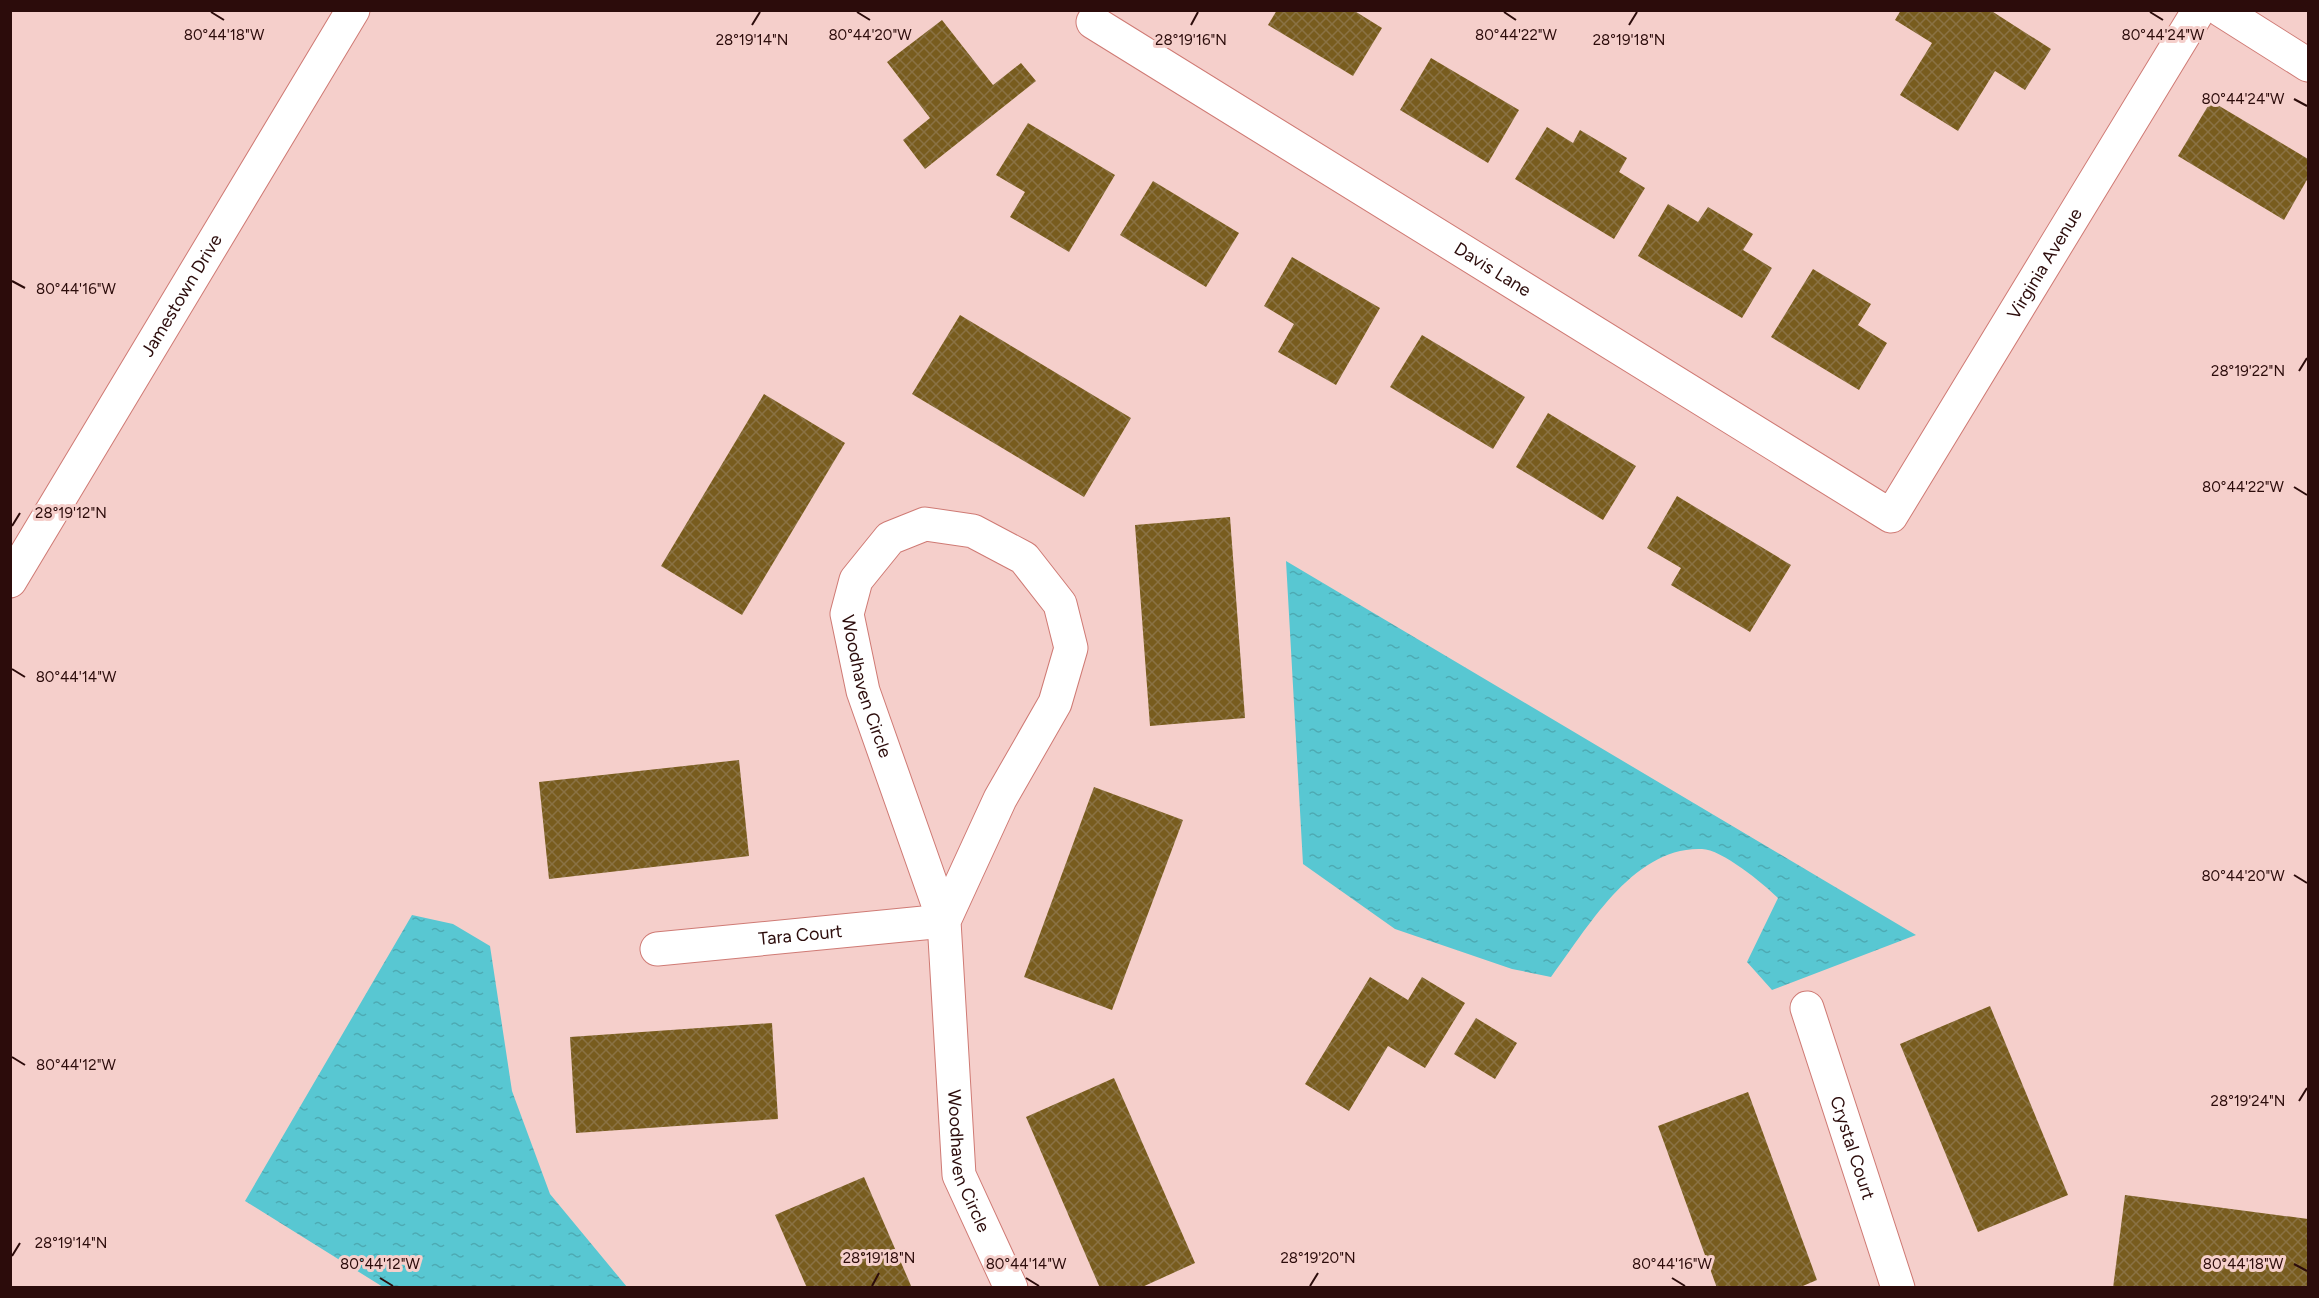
<svg xmlns="http://www.w3.org/2000/svg" width="2319" height="1298" font-family="Figtree,sans-serif">
	<style>
		.water { fill: url(#water-ripples) }
		.building { fill: url(#building-cross-hatch) }
		.lines { fill: none; stroke-linecap: round; stroke-linejoin: round }
		.minor-casing { stroke: #cf7a74; stroke-width: 35 }
		.minor { stroke: #fff; stroke-width: 33 }
		.ticks { fill: none; stroke: #2c0c0b; stroke-width: 2 }
		.labels { text-anchor: middle; stroke-width: 6; stroke-linejoin: round; paint-order: stroke }
		.street-label { font-size: 18px; fill: #2c0c0b; stroke: #f5cfcb }
		.ticks-label { font-size: 15px; text-anchor: middle; fill: #2c0c0b; stroke: #f5cfcb; stroke-width: 6; stroke-linejoin: round; paint-order: stroke }
	</style>
	<defs>
		<pattern id="water-ripples" width="26" height="14" patternUnits="userSpaceOnUse" patternTransform="scale(1.5)"><rect width="26" height="14" fill="#58c7d2"/><path d="M2 4q2-2 4 0t4 0M15 11q2-2 4 0t4 0" fill="none" stroke="#4daab3"/></pattern>
		<pattern id="building-cross-hatch" width="8" height="8" patternUnits="userSpaceOnUse" patternTransform="scale(1.5)"><rect width="8" height="8" fill="#785c1e"/><path d="M0 0l8 8M0 8l8-8" fill="none" stroke="#8a7244"/></pattern>
	</defs>
	<rect width="100%" height="100%" fill="#f5cfcb"/>
	<g class="water">
		<path d="M 1286,561 L 1916,935 L 1772,990 L 1747,962 L 1778,898 C 1764,884 1721,849 1702,849 C 1633,846 1587,929 1551,977 L 1512,969 L 1395,929 L 1303,864 Z"/>
		<polygon points="412,915 453,924 490,946 512,1091 550,1194 627,1287 383,1287 245,1201"/>
	</g>
	<g class="building">
		<polygon points="1277,10 1353,10 1382,28 1353,76 1268,25"/>
		<polygon points="1901,10 1990,10 2051,49 2025,90 1995,71 1958,131 1900,95 1932,43 1895,20"/>
		<polygon points="942,20 993,85 1021,63 1036,81 925,169 903,140 930,118 887,62"/>
		<polygon points="1431,58 1519,110 1488,163 1400,110"/>
		<polygon points="2211,101 2308,159 2308,178 2284,220 2178,156"/>
		<polygon points="1028,123 1115,175 1069,252 1010,217 1025,192 996,175"/>
		<polygon points="1547,127 1573,143 1580,130 1627,158 1619,172 1645,188 1614,239 1515,179"/>
		<polygon points="1153,181 1239,233 1206,287 1120,235"/>
		<polygon points="1668,204 1698,222 1708,207 1753,234 1743,250 1772,268 1742,318 1638,256"/>
		<polygon points="1292,257 1380,308 1336,385 1278,352 1294,324 1264,306"/>
		<polygon points="1813,269 1871,304 1858,325 1887,343 1859,390 1771,337"/>
		<polygon points="960,315 1131,418 1084,497 912,394"/>
		<polygon points="1422,335 1525,397 1493,449 1390,387"/>
		<polygon points="764,394 845,443 742,615 661,566"/>
		<polygon points="1548,413 1636,466 1603,520 1516,467"/>
		<polygon points="1677,496 1791,565 1750,632 1671,585 1681,568 1647,548"/>
		<polygon points="1230,517 1245,718 1150,726 1135,525"/>
		<polygon points="739,760 749,856 549,879 539,782"/>
		<polygon points="1094,787 1183,820 1112,1010 1024,977"/>
		<polygon points="1370,977 1408,1000 1422,977 1465,1003 1425,1068 1388,1046 1349,1111 1305,1084"/>
		<polygon points="1990,1006 2068,1195 1978,1232 1900,1044"/>
		<polygon points="1476,1018 1517,1043 1495,1079 1454,1054"/>
		<polygon points="772,1023 778,1119 576,1133 570,1037"/>
		<polygon points="1114,1078 1195,1263 1140,1288 1100,1288 1026,1117"/>
		<polygon points="1748,1092 1817,1280 1798,1288 1717,1288 1658,1126"/>
		<polygon points="864,1177 912,1288 807,1288 775,1215"/>
		<polygon points="2125,1195 2308,1219 2308,1288 2113,1288"/>
	</g>
	<g class="lines">
		<g class="minor-casing">
			<g id="minor">
				<polyline points="2221,10 2308,65"/>
				<path id="s1" d="M 1093,22 L 1891,516 L 2199,10"/>
				<path id="s2" d="M 10,581 L 353,10"/>
				<path id="s3" d="M 944,921 L 1000,799 L 1055,703 L 1071,648 L 1060,604 L 1024,558 L 973,531 L 925,524 L 890,538 L 856,580 L 847,614 L 863,691 L 944,921 L 959,1175 L 1011,1288"/>
				<path id="s4" d="M 657,949 L 944,921"/>
				<path id="s5" d="M 1807,1008 L 1898,1288"/>
			</g>
		</g>
		<use href="#minor" class="minor"/>
	</g>
	<path class="ticks" d="M 211,12 L 224,20M 857,12 L 870,20M 1504,12 L 1516,20M 2150,12 L 2163,20M 752,25 L 760,12M 1191,25 L 1198,12M 1629,25 L 1637,12M 2294,99 L 2307,106M 12,281 L 25,288M 2299,371 L 2307,358M 2294,487 L 2307,495M 12,526 L 20,513M 12,669 L 25,677M 2294,875 L 2307,883M 12,1057 L 25,1065M 2299,1101 L 2307,1088M 12,1256 L 20,1243M 2294,1264 L 2307,1271M 380,1278 L 393,1286M 1026,1278 L 1039,1286M 1672,1278 L 1685,1286M 872,1286 L 879,1273M 1310,1286 L 1318,1273"/>
	<g class="labels">
		<g class="street-label">
			<text dy="6" stroke="none"><textPath href="#s1" startOffset="1234">Virginia Avenue</textPath></text>
			<text dy="6" stroke="none"><textPath href="#s1" startOffset="470">Davis Lane</textPath></text>
			<text dy="6" stroke="none"><textPath href="#s2" startOffset="333">Jamestown Drive</textPath></text>
			<text dy="6" stroke="none"><textPath href="#s3" startOffset="714">Woodhaven Circle</textPath></text>
			<text dy="6" stroke="none"><textPath href="#s4" startOffset="144">Tara Court</textPath></text>
			<text dy="6" stroke="none"><textPath href="#s5" startOffset="147">Crystal Court</textPath></text>
			<text dy="6" stroke="none"><textPath href="#s3" startOffset="1204">Woodhaven Circle</textPath></text>
		</g>
	</g>
	<g class="ticks-label">
		<text x="224" y="40">80°44'18"W</text>
		<text x="870" y="40">80°44'20"W</text>
		<text x="1516" y="40">80°44'22"W</text>
		<text x="2163" y="40">80°44'24"W</text>
		<text x="1191" y="45">28°19'16"N</text>
		<text x="752" y="45">28°19'14"N</text>
		<text x="1629" y="45">28°19'18"N</text>
		<text x="2243" y="104">80°44'24"W</text>
		<text x="76" y="294">80°44'16"W</text>
		<text x="2248" y="376">28°19'22"N</text>
		<text x="2243" y="492">80°44'22"W</text>
		<text x="71" y="518">28°19'12"N</text>
		<text x="76" y="682">80°44'14"W</text>
		<text x="2243" y="881">80°44'20"W</text>
		<text x="76" y="1070">80°44'12"W</text>
		<text x="2248" y="1106">28°19'24"N</text>
		<text x="71" y="1248">28°19'14"N</text>
		<text x="879" y="1263">28°19'18"N</text>
		<text x="1318" y="1263">28°19'20"N</text>
		<text x="380" y="1269">80°44'12"W</text>
		<text x="1026" y="1269">80°44'14"W</text>
		<text x="1672" y="1269">80°44'16"W</text>
		<text x="2243" y="1269">80°44'18"W</text>
	</g>
	<rect width="2319" height="1298" fill="none" stroke="#2c0c0b" stroke-width="24"/>
</svg>
